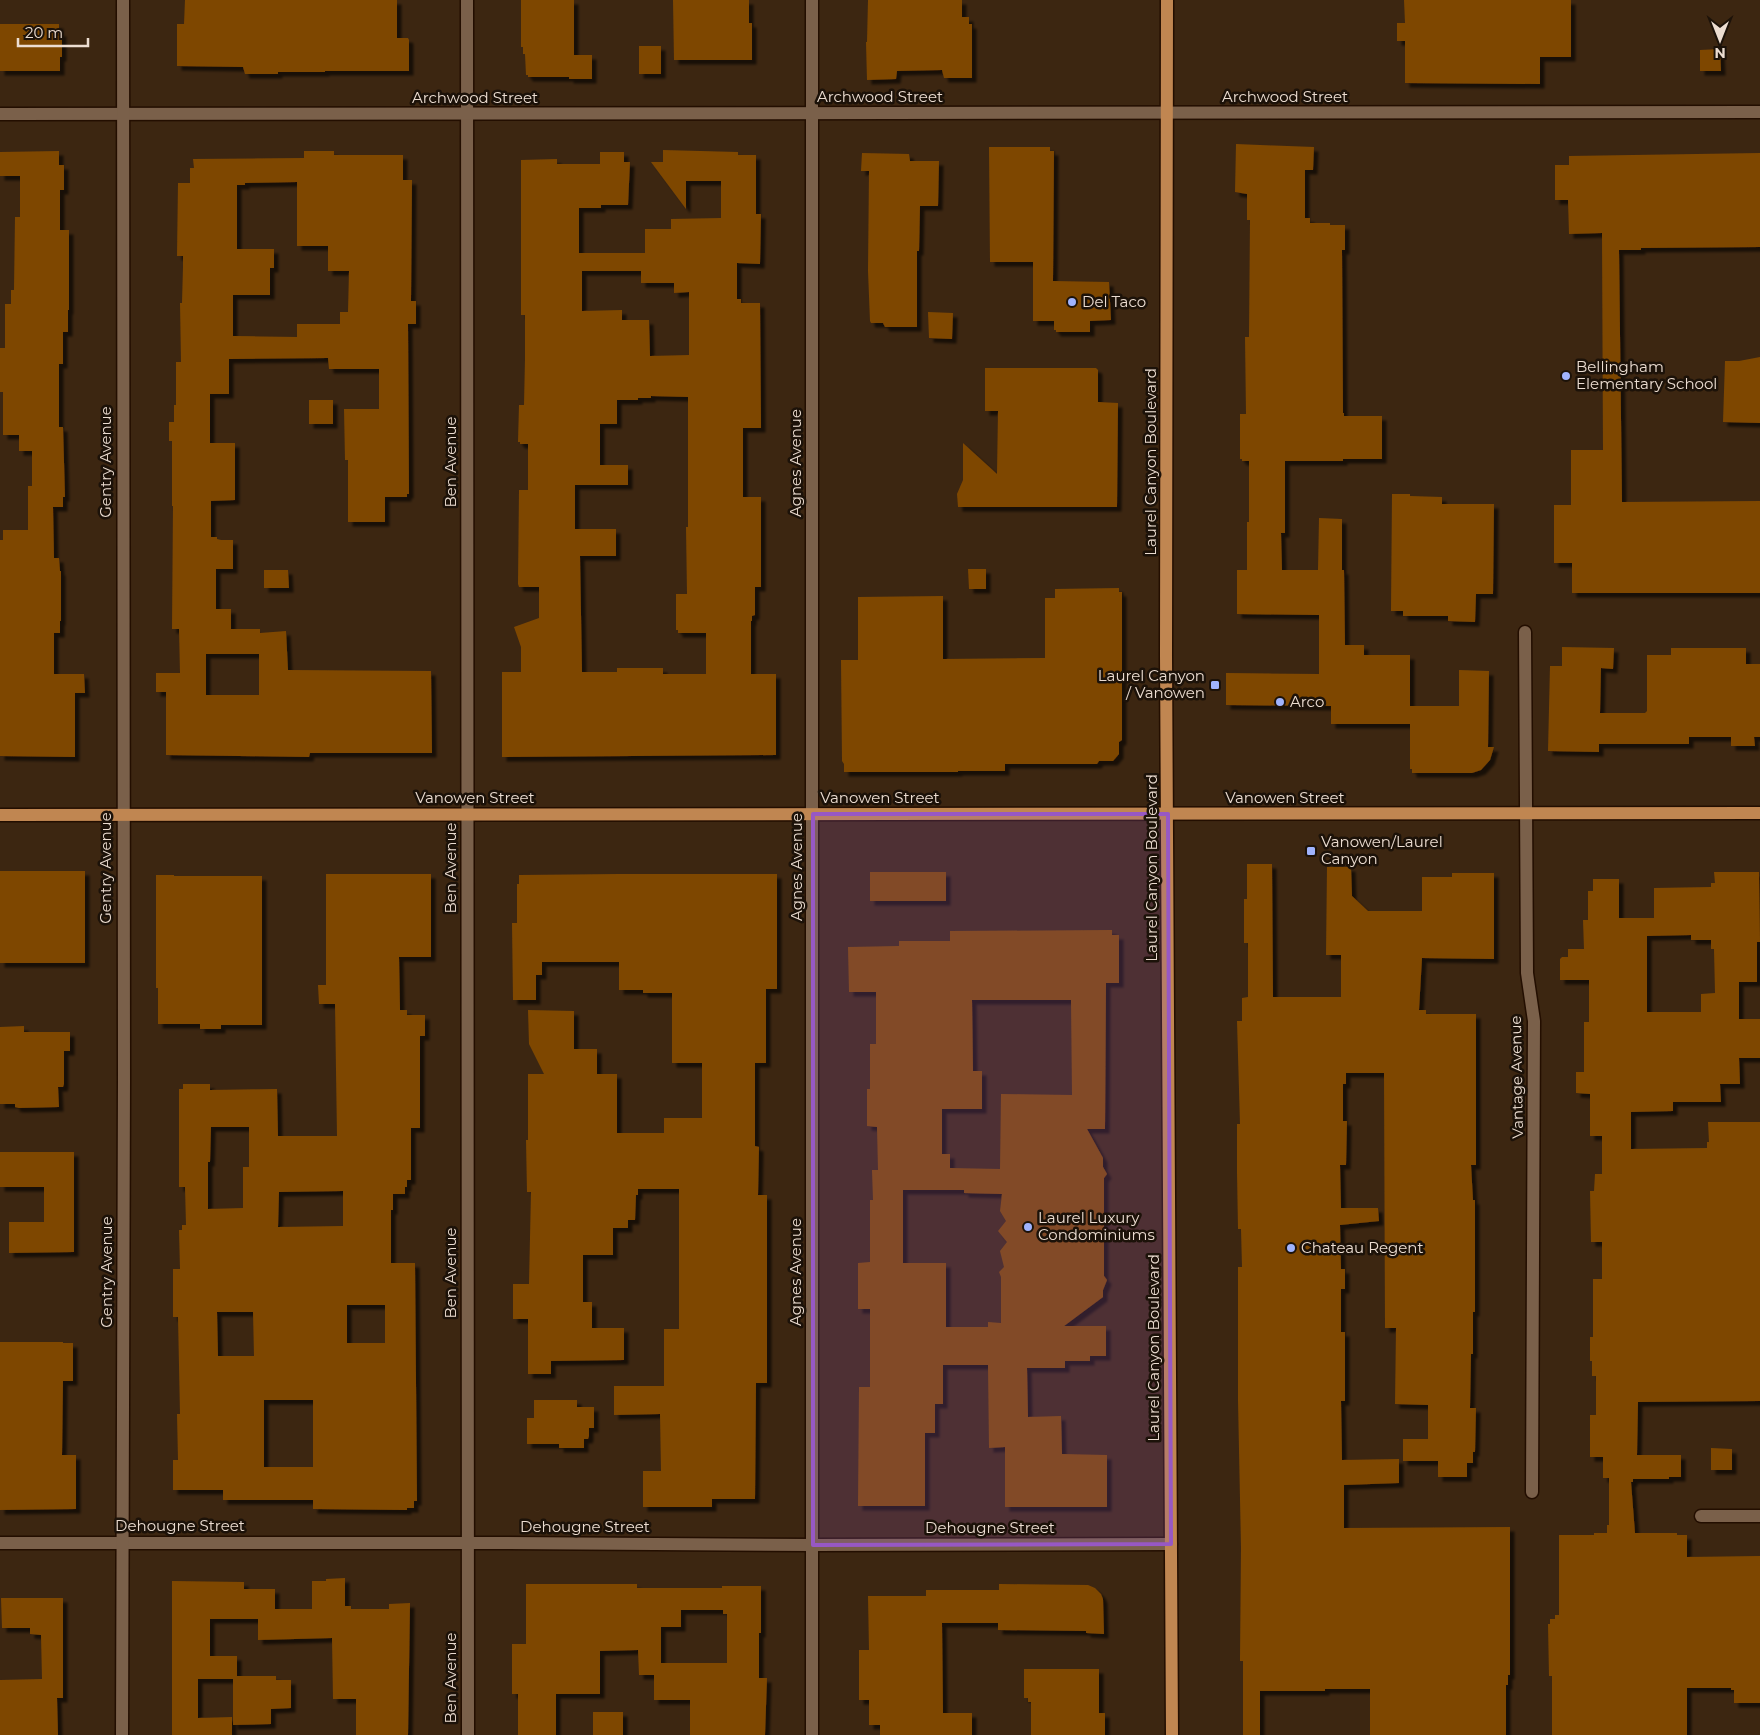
<svg xmlns="http://www.w3.org/2000/svg" width="1760" height="1735" font-family="Montserrat,sans-serif">
	<style>
		.building { fill: #7e4700; fill-rule: evenodd; filter: url(#shadow) }
		.lines { fill: none; stroke-linecap: round; stroke-linejoin: round }
		.minor-casing { stroke: #230e00; stroke-width: 15 }
		.major-casing { stroke: #230e00; stroke-width: 15 }
		.minor { stroke: #7a604a; stroke-width: 12 }
		.major { stroke: #c08651; stroke-width: 12 }
		.marked { fill: #9758c4; fill-opacity: 0.2; stroke: #9758c4; stroke-width: 4; stroke-linejoin: round }
		.poi-dot { fill: #a0b3fd; stroke: #1c1209; stroke-width: 2 }
		.labels { text-anchor: middle; stroke-width: 5; stroke-linejoin: round; paint-order: stroke }
		.street-label { font-size: 15px; fill: #ecddd1; stroke: #1c1209 }
		.poi-label { font-size: 15px; fill: #ecddd1; stroke: #1c1209; text-anchor: start }
	</style>
	<defs>
		<filter id="shadow"><feDropShadow dx="4.5" dy="4.5" stdDeviation="1" flood-color="#0009"/></filter>
	</defs>
	<rect width="100%" height="100%" fill="#3c2611"/>
	<g class="building">
		<polygon points="185,0 397,0 397,38 408,38 409,40 409,71 325,71 325,72 278,72 278,74 245,74 243,67 177,66 177,24 184,24"/>
		<polygon points="521,0 574,0 574,55 592,55 592,79 569,79 569,77 528,77 528,75 526,75 525,54 523,54 523,47 521,47"/>
		<polygon points="673,0 749,0 749,23 752,23 752,60 674,60"/>
		<polygon points="868,0 962,0 962,17 969,17 969,24 972,24 972,78 944,78 942,70 897,71 896,79 867,80 866,42 867,42"/>
		<polygon points="1404,0 1571,0 1571,57 1540,57 1540,84 1405,83 1405,41 1397,41 1397,23 1405,23"/>
		<polygon points="0,24 59,24 59,32 62,32 62,57 60,57 60,71 0,71"/>
		<rect x="639" y="46" width="22" height="28"/>
		<polygon points="1720,49 1721,71 1700,71 1700,50"/>
		<polygon points="1236,144 1314,147 1313,170 1305,170 1305,218 1310,218 1310,223 1330,223 1330,225 1345,225 1345,250 1342,250 1343,413 1344,413 1344,416 1382,416 1382,459 1343,459 1343,461 1285,461 1285,533 1281,533 1282,570 1318,570 1319,518 1342,519 1342,570 1344,570 1345,645 1364,645 1364,655 1410,655 1410,706 1459,706 1459,670 1489,671 1488,747 1494,747 1490,760 1481,770 1472,773 1412,773 1412,769 1410,769 1410,724 1331,724 1331,706 1226,705 1226,673 1319,674 1319,615 1237,614 1237,570 1247,570 1247,522 1249,522 1249,461 1242,461 1242,459 1240,459 1240,414 1246,414 1245,337 1249,337 1250,220 1247,220 1247,194 1235,192"/>
		<polygon points="989,147 1050,147 1050,151 1054,151 1053,281 1109,282 1111,320 1090,321 1090,332 1056,332 1056,330 1054,330 1054,321 1033,321 1033,262 990,262"/>
		<path d="M 663,150 L 738,152 L 738,155 L 756,155 L 756,214 L 761,214 L 760,264 L 737,263 L 737,299 L 741,299 L 741,303 L 760,303 L 761,424 L 761,428 L 743,428 L 743,497 L 761,497 L 761,587 L 755,587 L 755,615 L 752,616 L 752,621 L 751,621 L 751,674 L 776,674 L 776,755 L 502,757 L 502,672 L 521,672 L 521,647 L 514,627 L 539,618 L 539,587 L 519,587 L 518,584 L 519,490 L 528,490 L 528,444 L 520,444 L 520,442 L 518,442 L 519,405 L 524,405 L 525,359 L 525,315 L 521,315 L 521,160 L 557,159 L 557,164 L 600,164 L 600,152 L 624,152 L 624,162 L 630,162 L 628,205 L 601,205 L 601,208 L 579,208 L 579,253 L 645,253 L 645,229 L 671,229 L 671,219 L 721,218 L 721,181 L 686,181 L 686,209 L 651,162 L 663,162 ZM 582,271 L 641,271 L 641,283 L 674,283 L 674,293 L 689,292 L 689,355 L 650,356 L 649,320 L 622,320 L 622,310 L 582,311 ZM 651,396 L 688,397 L 688,527 L 686,527 L 687,594 L 676,594 L 676,630 L 678,630 L 678,633 L 706,633 L 706,674 L 663,674 L 663,668 L 617,668 L 617,672 L 582,672 L 580,556 L 616,556 L 616,529 L 575,529 L 575,485 L 628,485 L 628,465 L 600,465 L 600,424 L 617,424 L 617,400 L 638,400 L 638,398 L 651,398 Z"/>
		<polygon points="59,151 59,165 64,165 64,190 60,190 60,230 69,230 69,310 68,310 68,332 63,332 63,364 59,364 59,427 63,427 65,497 63,497 63,507 53,507 54,558 59,558 60,571 61,571 61,621 60,621 60,633 54,633 54,674 84,674 85,693 75,693 75,757 0,756 0,540 3,540 3,530 28,530 28,486 32,486 32,451 19,451 19,435 3,435 3,392 0,392 0,348 5,348 5,304 11,304 11,290 14,290 15,217 20,217 20,176 0,176 0,152"/>
		<path d="M 304,151 L 334,151 L 334,155 L 403,155 L 403,180 L 412,180 L 411,301 L 416,301 L 416,324 L 408,324 L 409,494 L 407,494 L 407,497 L 385,497 L 385,522 L 348,522 L 348,460 L 345,460 L 344,409 L 379,409 L 379,369 L 329,369 L 328,358 L 229,359 L 229,394 L 210,394 L 210,443 L 235,443 L 235,500 L 211,501 L 211,537 L 217,537 L 217,539 L 221,540 L 233,540 L 233,569 L 216,569 L 216,609 L 231,609 L 231,629 L 260,629 L 260,633 L 286,631 L 288,670 L 431,671 L 432,753 L 310,753 L 309,757 L 166,755 L 166,692 L 156,692 L 156,673 L 180,673 L 179,629 L 172,629 L 173,506 L 172,506 L 172,441 L 169,441 L 169,422 L 174,422 L 174,405 L 176,405 L 176,362 L 181,362 L 180,303 L 182,303 L 183,267 L 183,256 L 177,256 L 178,183 L 190,183 L 190,168 L 194,168 L 193,159 L 304,158 ZM 297,182 L 297,246 L 328,246 L 328,271 L 349,271 L 348,312 L 340,312 L 340,324 L 297,324 L 297,337 L 233,336 L 233,295 L 270,295 L 270,268 L 274,268 L 274,249 L 237,249 L 237,185 L 245,185 L 245,183 ZM 206,654 L 259,654 L 259,695 L 206,695 Z"/>
		<polygon points="862,153 909,154 910,161 939,161 938,206 920,206 919,251 917,251 917,327 885,327 883,323 871,323 870,321 868,271 869,171 861,171"/>
		<polygon points="1760,153 1760,247 1641,248 1641,250 1619,250 1622,502 1760,501 1760,593 1572,593 1572,563 1554,563 1554,505 1571,505 1571,450 1603,450 1602,233 1569,234 1568,200 1555,200 1555,165 1569,165 1569,156"/>
		<polygon points="928,312 953,313 952,339 929,338"/>
		<polygon points="1760,357 1760,423 1723,422 1725,361 1739,361"/>
		<polygon points="985,368 1096,368 1098,370 1098,402 1118,403 1117,507 958,507 957,494 963,480 963,443 997,474 998,411 985,411"/>
		<rect x="309" y="400" width="24" height="24"/>
		<polygon points="1392,494 1410,494 1410,496 1442,497 1442,504 1494,504 1493,594 1476,594 1475,622 1448,621 1448,616 1403,616 1403,611 1391,611"/>
		<polygon points="968,569 986,569 986,589 969,589"/>
		<polygon points="264,570 288,570 289,588 264,588"/>
		<polygon points="1119,588 1119,592 1122,592 1122,740 1119,742 1119,754 1113,761 1099,761 1097,764 1005,764 1005,771 958,771 958,772 844,772 844,764 842,761 841,660 858,660 858,597 943,596 943,659 1045,658 1045,598 1055,598 1055,589"/>
		<polygon points="1562,647 1614,648 1613,669 1601,668 1600,713 1645,713 1647,711 1647,655 1671,655 1671,648 1746,648 1746,664 1760,664 1760,737 1754,737 1755,746 1731,746 1731,737 1689,737 1689,744 1599,744 1599,752 1548,751 1550,666 1562,666"/>
		<polygon points="1247,864 1272,864 1273,997 1341,997 1341,955 1326,955 1327,867 1351,867 1352,896 1368,911 1422,911 1422,877 1452,877 1452,873 1494,873 1494,959 1422,958 1419,1010 1426,1010 1426,1014 1476,1014 1476,1165 1471,1165 1473,1200 1475,1200 1475,1312 1473,1312 1473,1354 1471,1354 1470,1408 1476,1408 1475,1452 1473,1452 1473,1463 1467,1463 1467,1477 1438,1477 1438,1461 1403,1461 1403,1439 1428,1439 1428,1405 1395,1404 1396,1328 1385,1328 1384,1073 1346,1073 1346,1084 1343,1084 1343,1121 1347,1121 1346,1165 1340,1165 1341,1208 1378,1208 1379,1221 1340,1225 1341,1269 1345,1269 1345,1289 1341,1289 1341,1332 1345,1332 1345,1401 1341,1401 1342,1460 1399,1459 1399,1483 1344,1485 1344,1528 1510,1527 1510,1675 1508,1675 1508,1685 1506,1685 1506,1735 1370,1735 1370,1689 1325,1689 1325,1691 1260,1691 1260,1735 1243,1735 1243,1661 1240,1661 1240,1658 1241,1548 1238,1400 1238,1267 1242,1267 1241,1229 1238,1229 1237,1172 1237,1124 1240,1124 1237,1021 1242,1021 1242,998 1248,997 1248,943 1244,943 1244,899 1247,899"/>
		<rect x="0" y="871" width="85" height="92"/>
		<rect x="870" y="872" width="76" height="29"/>
		<path d="M 1714,872 L 1759,872 L 1760,942 L 1757,942 L 1757,982 L 1739,982 L 1739,1019 L 1760,1019 L 1760,1058 L 1739,1058 L 1740,1084 L 1720,1084 L 1721,1102 L 1673,1102 L 1673,1111 L 1631,1112 L 1631,1149 L 1707,1148 L 1707,1142 L 1709,1142 L 1708,1122 L 1760,1122 L 1760,1401 L 1638,1402 L 1637,1455 L 1681,1455 L 1681,1477 L 1669,1477 L 1669,1479 L 1633,1479 L 1633,1482 L 1631,1482 L 1635,1533 L 1677,1533 L 1677,1535 L 1687,1535 L 1687,1557 L 1760,1556 L 1760,1703 L 1734,1703 L 1734,1690 L 1731,1690 L 1731,1688 L 1687,1688 L 1687,1735 L 1552,1735 L 1552,1676 L 1549,1676 L 1548,1624 L 1550,1624 L 1550,1619 L 1555,1619 L 1555,1615 L 1559,1615 L 1559,1535 L 1594,1535 L 1594,1533 L 1607,1533 L 1607,1525 L 1609,1525 L 1609,1478 L 1603,1478 L 1603,1457 L 1590,1457 L 1590,1415 L 1596,1415 L 1596,1376 L 1592,1376 L 1592,1361 L 1590,1361 L 1590,1337 L 1593,1337 L 1593,1279 L 1602,1279 L 1602,1242 L 1591,1242 L 1590,1191 L 1594,1191 L 1595,1174 L 1602,1174 L 1602,1136 L 1590,1136 L 1590,1094 L 1576,1093 L 1576,1072 L 1584,1072 L 1584,1022 L 1589,1022 L 1589,980 L 1560,980 L 1560,959 L 1562,957 L 1568,957 L 1568,949 L 1584,949 L 1583,920 L 1588,920 L 1588,891 L 1593,891 L 1593,879 L 1619,879 L 1619,918 L 1654,918 L 1654,888 L 1711,887 L 1711,883 L 1715,883 ZM 1691,935 L 1691,940 L 1711,940 L 1711,949 L 1714,949 L 1715,993 L 1701,994 L 1701,1012 L 1647,1012 L 1647,936 Z"/>
		<path d="M 326,874 L 431,874 L 431,957 L 399,957 L 400,1010 L 407,1010 L 407,1015 L 425,1015 L 425,1036 L 420,1036 L 420,1128 L 411,1128 L 411,1180 L 407,1180 L 407,1187 L 405,1187 L 405,1194 L 393,1194 L 393,1210 L 391,1210 L 391,1263 L 415,1263 L 417,1501 L 414,1501 L 414,1508 L 407,1508 L 407,1510 L 313,1509 L 313,1500 L 223,1500 L 223,1490 L 173,1490 L 173,1460 L 178,1460 L 177,1414 L 180,1414 L 178,1317 L 173,1317 L 173,1269 L 180,1269 L 179,1230 L 182,1230 L 182,1225 L 186,1225 L 185,1187 L 179,1187 L 179,1089 L 183,1089 L 183,1084 L 210,1084 L 210,1090 L 277,1089 L 278,1136 L 337,1136 L 335,1004 L 319,1004 L 318,985 L 326,985 ZM 211,1127 L 249,1127 L 249,1167 L 243,1167 L 243,1208 L 208,1209 L 208,1162 L 210,1162 ZM 343,1191 L 343,1226 L 278,1227 L 279,1192 ZM 347,1305 L 385,1305 L 385,1343 L 347,1343 ZM 217,1312 L 253,1312 L 254,1356 L 218,1356 ZM 264,1400 L 313,1400 L 313,1467 L 264,1467 Z"/>
		<polygon points="619,874 777,874 777,989 766,989 766,1063 755,1063 755,1146 759,1147 758,1195 767,1195 767,1383 756,1383 755,1499 712,1499 712,1507 643,1507 643,1471 661,1471 660,1414 614,1415 614,1386 664,1386 664,1329 679,1329 679,1189 638,1189 638,1195 636,1195 635,1220 628,1220 628,1228 613,1228 613,1255 583,1255 583,1302 592,1302 592,1328 624,1328 624,1360 551,1361 551,1374 528,1374 528,1319 513,1319 513,1284 529,1284 531,1192 527,1192 526,1140 528,1140 528,1074 544,1074 529,1044 528,1010 574,1011 574,1049 597,1049 597,1074 617,1074 617,1133 664,1133 664,1118 702,1118 702,1063 672,1063 672,993 643,993 643,990 619,990 619,962 542,962 542,975 536,975 536,1000 513,1000 512,923 517,923 517,884 519,884 519,875"/>
		<polygon points="156,875 174,875 174,876 262,876 262,1025 221,1025 221,1029 200,1029 200,1024 158,1024 158,988 156,988"/>
		<path d="M 1112,930 L 1112,935 L 1119,935 L 1119,983 L 1106,983 L 1105,1129 L 1087,1129 L 1103,1158 L 1103,1167 L 1107,1174 L 1104,1178 L 1104,1276 L 1107,1280 L 1103,1290 L 1103,1297 L 1064,1326 L 1106,1326 L 1106,1356 L 1090,1356 L 1090,1361 L 1065,1361 L 1065,1368 L 1027,1368 L 1028,1417 L 1061,1416 L 1062,1454 L 1107,1455 L 1107,1507 L 1005,1507 L 1005,1447 L 989,1448 L 988,1365 L 943,1365 L 943,1404 L 935,1404 L 935,1433 L 925,1433 L 925,1506 L 858,1506 L 859,1387 L 870,1387 L 870,1309 L 858,1309 L 858,1263 L 870,1262 L 870,1200 L 873,1200 L 872,1170 L 878,1170 L 877,1127 L 867,1126 L 867,1089 L 870,1089 L 870,1044 L 876,1044 L 876,992 L 849,992 L 848,947 L 899,946 L 899,941 L 950,941 L 950,931 ZM 972,1000 L 1071,1000 L 1072,1095 L 1001,1094 L 1000,1169 L 950,1168 L 950,1154 L 942,1154 L 942,1109 L 982,1109 L 982,1071 L 973,1071 ZM 903,1190 L 964,1190 L 964,1193 L 1002,1194 L 1000,1211 L 1006,1221 L 998,1231 L 1007,1242 L 1000,1251 L 1004,1267 L 999,1272 L 1001,1277 L 1001,1323 L 988,1322 L 988,1327 L 946,1327 L 946,1263 L 903,1263 Z"/>
		<polygon points="24,1026 24,1032 70,1032 70,1051 64,1051 64,1084 63,1087 58,1087 59,1107 19,1108 15,1107 15,1104 0,1104 0,1027"/>
		<polygon points="0,1152 74,1152 74,1252 9,1253 9,1222 44,1222 44,1187 0,1187"/>
		<polygon points="0,1342 63,1342 63,1343 73,1343 73,1381 63,1381 62,1455 76,1455 76,1509 0,1510"/>
		<polygon points="534,1400 577,1400 577,1407 594,1407 594,1428 589,1428 589,1436 588,1439 584,1439 584,1448 559,1448 559,1444 527,1444 527,1418 534,1418"/>
		<polygon points="1711,1448 1732,1449 1732,1470 1711,1470"/>
		<polygon points="345,1578 345,1606 351,1606 351,1609 389,1609 389,1604 410,1603 408,1735 356,1735 356,1699 333,1699 332,1638 258,1640 258,1619 210,1619 210,1656 237,1656 237,1676 276,1676 276,1680 291,1680 291,1708 271,1709 271,1724 233,1725 233,1679 198,1679 198,1718 232,1717 232,1735 172,1735 172,1581 244,1582 244,1589 275,1589 275,1609 312,1609 312,1581 326,1581 326,1579"/>
		<path d="M 526,1584 L 637,1584 L 637,1588 L 722,1588 L 722,1586 L 761,1586 L 761,1633 L 759,1633 L 759,1678 L 767,1678 L 765,1735 L 690,1735 L 690,1700 L 654,1700 L 654,1675 L 639,1675 L 638,1650 L 600,1651 L 600,1694 L 556,1694 L 556,1735 L 518,1735 L 518,1694 L 512,1694 L 512,1644 L 526,1644 ZM 681,1610 L 723,1610 L 723,1614 L 727,1614 L 727,1663 L 661,1663 L 661,1627 L 681,1627 Z"/>
		<polygon points="999,1584 1088,1585 1095,1588 1101,1594 1103,1599 1104,1634 1086,1633 1086,1631 998,1630 998,1623 942,1623 943,1713 972,1713 972,1735 880,1735 880,1725 869,1725 869,1700 859,1700 859,1650 869,1650 868,1596 926,1596 926,1590 999,1590"/>
		<polygon points="1,1598 63,1598 63,1698 57,1698 58,1735 0,1735 0,1680 42,1679 41,1635 30,1634 30,1628 2,1628"/>
		<polygon points="1024,1669 1099,1669 1099,1713 1105,1713 1105,1735 1031,1735 1031,1702 1028,1702 1028,1698 1024,1698"/>
		<rect x="593" y="1712" width="30" height="23"/>
	</g>
	<g class="lines">
		<g class="minor-casing">
			<g id="minor">
				<polyline points="467,0 468,1735"/>
				<polyline points="812,0 812,1735"/>
				<polyline points="0,114 1760,112"/>
				<polyline points="1525,632 1527,973 1534,1021 1532,1492"/>
				<polyline points="1701,1516 1760,1516"/>
				<polyline points="0,1543 500,1543 813,1545 1171,1544"/>
				<polyline points="122,1735 124,1080 123,0"/>
			</g>
		</g>
		<g class="major-casing">
			<g id="major">
				<polyline points="1167,0 1166,656 1172,1735"/>
				<polyline points="0,815 1760,813"/>
			</g>
		</g>
		<use href="#minor" class="minor"/>
		<use href="#major" class="major"/>
	</g>
	<path class="marked" d="M 813,814 L 1168,814 L 1171,1544 L 813,1545 Z"/>
	<g class="poi-dot">
		<circle cx="1072" cy="302" r="5"/>
		<circle cx="1566" cy="376" r="5"/>
		<rect x="1210" y="680" width="10" height="10" rx="2.5"/>
		<circle cx="1280" cy="702" r="5"/>
		<rect x="1306" y="846" width="10" height="10" rx="2.5"/>
		<circle cx="1028" cy="1227" r="5"/>
		<circle cx="1291" cy="1248" r="5"/>
	</g>
	<g class="labels">
		<g class="street-label">
			<text x="880" y="102">Archwood Street</text>
			<text x="1285" y="102">Archwood Street</text>
			<text x="475" y="103">Archwood Street</text>
			<text transform="translate(106 462) rotate(-90)" y="5">Gentry Avenue</text>
			<text transform="translate(451 462) rotate(-90)" y="5">Ben Avenue</text>
			<text transform="translate(1151 462) rotate(-90)" y="5">Laurel Canyon Boulevard</text>
			<text transform="translate(796 463) rotate(-90)" y="5">Agnes Avenue</text>
			<text x="475" y="803">Vanowen Street</text>
			<text x="880" y="803">Vanowen Street</text>
			<text x="1285" y="803">Vanowen Street</text>
			<text transform="translate(797 867) rotate(-90)" y="5">Agnes Avenue</text>
			<text transform="translate(106 868) rotate(-90)" y="5">Gentry Avenue</text>
			<text transform="translate(451 868) rotate(-90)" y="5">Ben Avenue</text>
			<text transform="translate(1152 868) rotate(-90)" y="5">Laurel Canyon Boulevard</text>
			<text transform="translate(1517 1077) rotate(-91)" y="5">Vantage Avenue</text>
			<text transform="translate(107 1272) rotate(-90)" y="5">Gentry Avenue</text>
			<text transform="translate(796 1272) rotate(-90)" y="5">Agnes Avenue</text>
			<text transform="translate(451 1273) rotate(-90)" y="5">Ben Avenue</text>
			<text transform="translate(1154 1348) rotate(-90)" y="5">Laurel Canyon Boulevard</text>
			<text x="180" y="1531">Dehougne Street</text>
			<text x="585" y="1532">Dehougne Street</text>
			<text x="990" y="1533">Dehougne Street</text>
			<text transform="translate(451 1678) rotate(-90)" y="5">Ben Avenue</text>
		</g>
		<g class="poi-label">
			<text x="1082" y="307">Del Taco</text>
			<text x="1576" y="372">Bellingham<tspan x="1576" dy="17">Elementary School</tspan></text>
			<text x="1205" y="681" text-anchor="end">Laurel Canyon<tspan x="1205" dy="17">/ Vanowen</tspan></text>
			<text x="1290" y="707">Arco</text>
			<text x="1321" y="847">Vanowen/Laurel<tspan x="1321" dy="17">Canyon</tspan></text>
			<text x="1038" y="1223">Laurel Luxury<tspan x="1038" dy="17">Condominiums</tspan></text>
			<text x="1301" y="1253">Chateau Regent</text>
		</g>
	</g>
	<g transform="translate(1720 40) rotate(180)" stroke="#1c1209" stroke-width="4" paint-order="stroke">
	<path d="M0-4L9 19L0 12L-9 19Z" fill="#ecddd1"/>
	<text y="-8" font-size="14" font-weight="bold" text-anchor="middle" fill="#ecddd1">N</text>
	</g>
	<path d="M18 38v8h70v-8" fill="none" stroke="#ecddd1" stroke-width="2.5"/>
	<text x="25" y="38" font-size="15" fill="#ecddd1" stroke="#1c1209" stroke-width="4" paint-order="stroke">20 m</text>
</svg>
